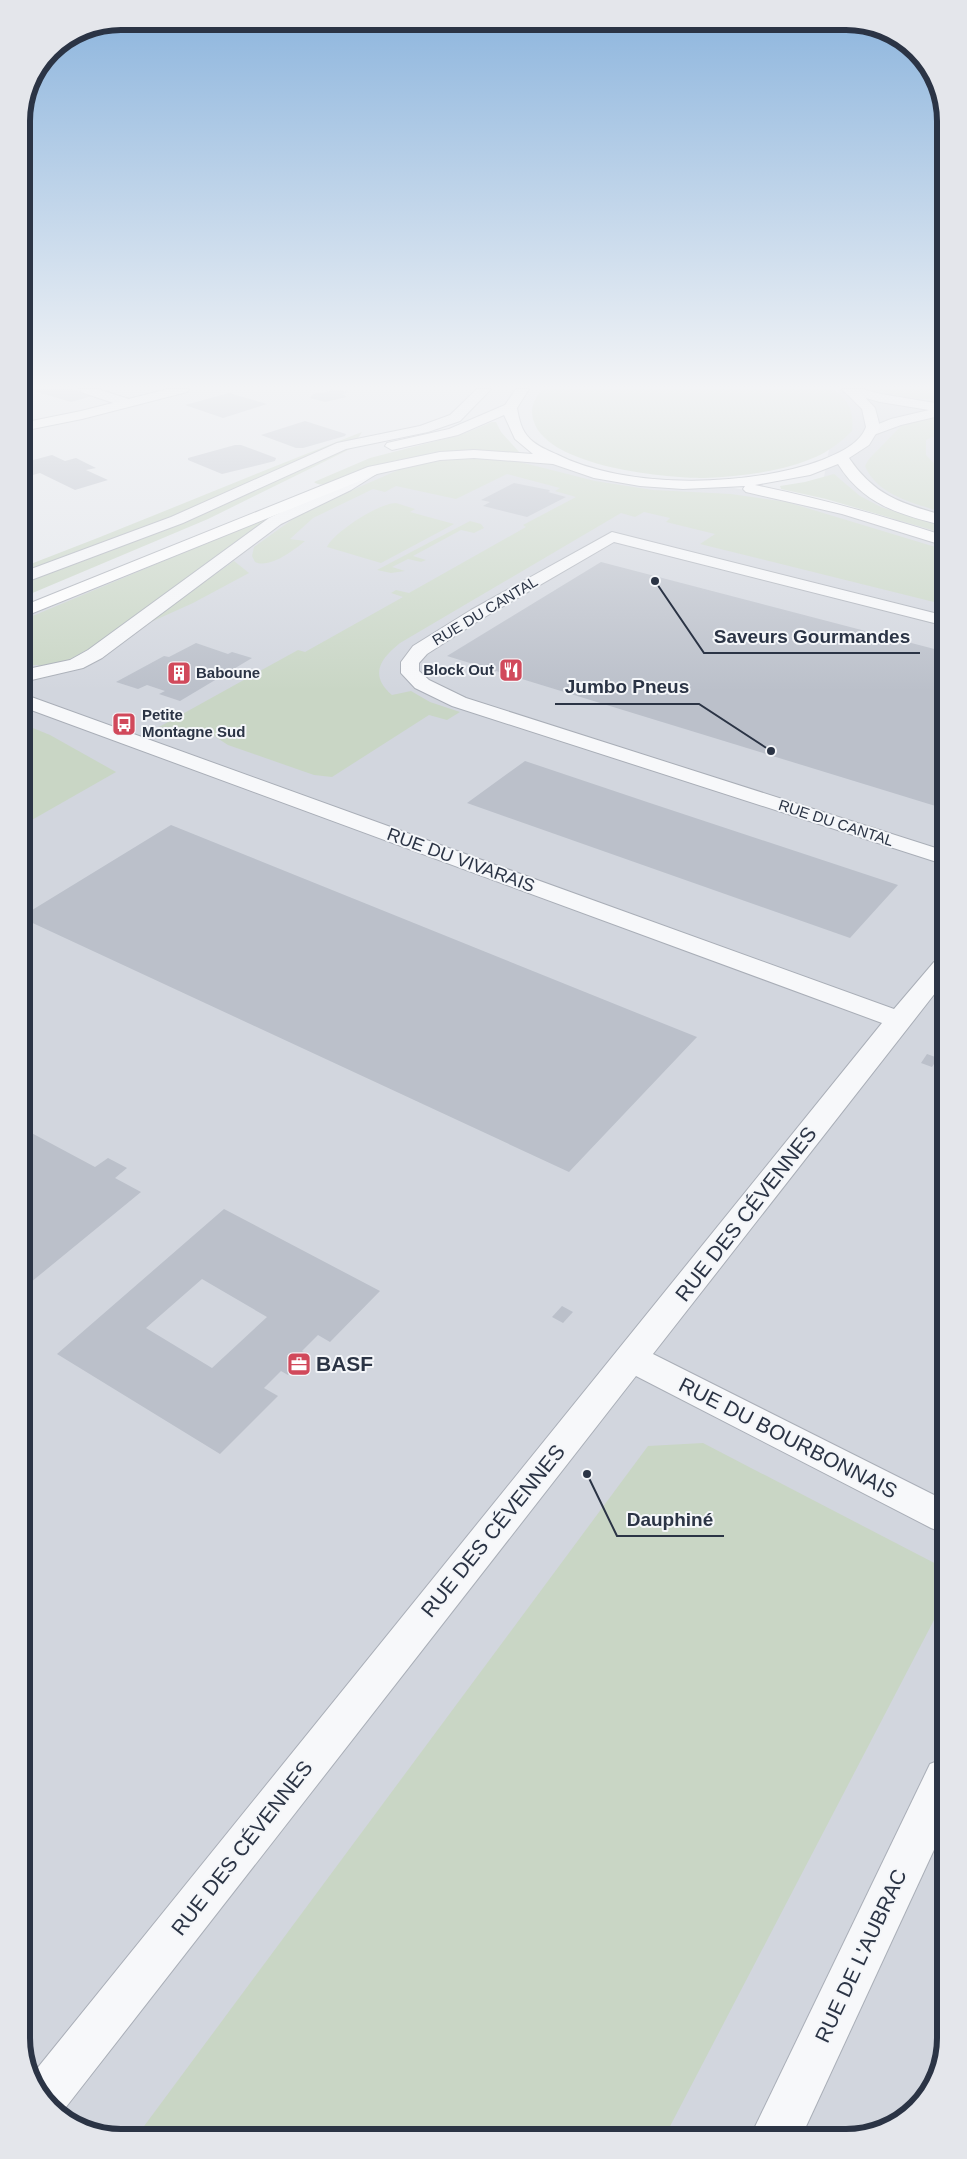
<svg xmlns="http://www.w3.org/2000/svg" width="967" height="2159" font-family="Arial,sans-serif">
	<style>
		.built { fill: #d2d6de }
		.green { fill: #c9d6c5 }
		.building { fill: #bbc0ca; fill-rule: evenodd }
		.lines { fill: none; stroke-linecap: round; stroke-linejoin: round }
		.street-casing { stroke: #a9aeb7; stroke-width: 2 }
		.secondary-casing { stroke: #a9aeb7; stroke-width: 2 }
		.street { fill: #f7f8fa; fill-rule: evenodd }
		.secondary { fill: #fff; fill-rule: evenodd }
		.labels { text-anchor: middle; stroke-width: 4; stroke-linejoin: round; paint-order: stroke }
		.far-street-label { font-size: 15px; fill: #2b3445; stroke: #f4f6f9 }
		.far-poi-label { font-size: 15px; font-weight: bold; fill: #2b3445; stroke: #f4f6f9; text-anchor: start }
		.street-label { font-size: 18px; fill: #2b3445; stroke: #f4f6f9 }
		.near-street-label { font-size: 21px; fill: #2b3445; stroke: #f4f6f9 }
		.near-poi-label { font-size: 21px; font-weight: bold; fill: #2b3445; stroke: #f4f6f9; text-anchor: start }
		.rim { fill: none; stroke: #2b3445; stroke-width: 6 }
		.leader { fill: none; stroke: #2b3445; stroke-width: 2 }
		.callout-dot { fill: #2b3445; stroke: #f4f6f9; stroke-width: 2 }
		.callout-label { font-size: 19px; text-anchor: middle; font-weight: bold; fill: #2b3445; stroke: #f4f6f9; stroke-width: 4; stroke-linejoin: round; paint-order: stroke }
	</style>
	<rect width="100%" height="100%" fill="#e4e7ec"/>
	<g class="built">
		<polygon points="840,389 941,389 942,540 822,488"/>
		<polygon points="442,458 551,462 680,487 729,487 796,500 942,543 946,2039 929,2094 879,2132 114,2138 60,2117 27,2071 23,616 257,517 376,473"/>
	</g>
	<g class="green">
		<path d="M 544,389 L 833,389 C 849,400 854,411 852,431 C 831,452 813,460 783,468 C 758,474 730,477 704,478 C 664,478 532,466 532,411 C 532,403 538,393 544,389 Z"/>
		<polygon points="877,389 941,389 941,400 901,397"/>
		<path d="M 941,416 L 941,433 L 926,440 L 926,455 L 941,471 L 942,512 C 913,503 877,495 865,466 L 869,459 L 902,425 L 928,418 Z"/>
		<path d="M 492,422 L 496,422 L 501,432 L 521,454 C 461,453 410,451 353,473 C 343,478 324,490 314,482 L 370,458 L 463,434 Z"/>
		<path d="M 362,432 L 352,448 L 208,519 L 23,597 L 23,567 C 136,524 248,476 362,432 Z"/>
		<path d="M 469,458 L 512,460 L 595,481 L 653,490 L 731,494 L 787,502 L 942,549 L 942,604 L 700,544 L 715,534 L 666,522 L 670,518 L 644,512 L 635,517 L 621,513 L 400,643 C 380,659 369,675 392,695 L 411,691 L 430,702 L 460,712 L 447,720 L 429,715 L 332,777 L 314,775 L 228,745 L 211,734 L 188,728 L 159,727 L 298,650 L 305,652 L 403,597 L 391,593 L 396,590 L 409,593 L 526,527 L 523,525 L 576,497 L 555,491 L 560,488 L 507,474 L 456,499 L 396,486 L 385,492 L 373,489 L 313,518 L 290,539 L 305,541 C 294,550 270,569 255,562 L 252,556 L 254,547 L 304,511 L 403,468 L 433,460 Z"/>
		<polygon points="834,474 860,496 881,507 942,526 942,533 826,499 781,489 780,486 805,482"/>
		<path d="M 396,503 L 415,509 L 410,512 L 454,524 L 381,563 L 327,547 C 334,532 379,503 396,503 Z"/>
		<polygon points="266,518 272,519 96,645 63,663 46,668 37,665 23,666 23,620"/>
		<polygon points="470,521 481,524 484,528 474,533 461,530 413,556 426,560 421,562 408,559 392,567 405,571 391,573 377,570"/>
		<polygon points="234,561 249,573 193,603 142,626"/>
		<polygon points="23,724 50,735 116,772 23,825"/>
		<polygon points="703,1443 944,1568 945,1599 666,2134 136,2137 648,1446"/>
	</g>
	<g class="building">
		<polygon points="27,389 72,389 92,396 71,402"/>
		<polygon points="331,389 349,392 342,394 347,397 325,402 310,398 313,394 330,391"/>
		<polygon points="229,393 267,404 223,418 185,405"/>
		<polygon points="305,421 346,434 345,436 303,448 296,448 261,435"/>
		<polygon points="235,445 241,445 276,458 275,461 222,474 188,460 188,458"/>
		<polygon points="52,455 65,461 76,458 96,468 86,470 108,480 75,490 40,473 22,478 22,468 26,467 22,463"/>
		<polygon points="514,483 549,490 550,491 548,492 566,497 527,517 483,506 490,502 481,500"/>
		<polygon points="601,562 942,651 942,808 447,656"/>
		<polygon points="196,643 228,654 232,652 252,658 180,701 159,694 165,691 147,685 138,689 116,682 164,656 169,657"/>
		<polygon points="525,761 650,803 898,885 850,938 467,803"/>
		<polygon points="171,825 652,1019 697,1037 569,1172 24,919 24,915"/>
		<polygon points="927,1054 938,1058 932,1067 921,1063"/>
		<polygon points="24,1129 95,1167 108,1158 127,1168 115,1178 141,1192 25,1287"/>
		<path d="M 224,1209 L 380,1291 L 330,1342 L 318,1335 L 302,1351 L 309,1355 L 288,1375 L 281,1371 L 264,1388 L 278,1396 L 220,1454 L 57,1354 ZM 202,1279 L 267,1317 L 212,1368 L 146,1328 Z"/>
		<polygon points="562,1306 573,1312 563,1323 552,1317"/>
		<polygon points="941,2051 929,2094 920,2101"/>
	</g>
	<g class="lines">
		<g class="street-casing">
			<g id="street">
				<polygon points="79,389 98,389 132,400 134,403 132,406 122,406 81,392"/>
				<polygon points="477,389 491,389 460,421 428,432 346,449 183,523 23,583 23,572 171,517 337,443 420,426 450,415"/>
				<polygon points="842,389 862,389 881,394 941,404 939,416 901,425 871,436 866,435 864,432 866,429 891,419 929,410 880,402 844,392"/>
				<polygon points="373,466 380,470 378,473 351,490 281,524 102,658 83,668 23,682 23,670 70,660 88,650 269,518 341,484"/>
				<polygon points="612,532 942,615 942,625 614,542 483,618 427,654 419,663 419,671 429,680 466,698 942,850 943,864 452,706 415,688 401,673 401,662 413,646 471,610"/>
				<polygon points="23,694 894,1009 934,962 943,960 943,983 653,1354 944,1500 944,1533 931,1528 636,1376 59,2116 31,2076 882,1023 23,707"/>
				<polygon points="945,1758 945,1826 803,2133 752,2133 930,1764"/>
			</g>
		</g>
		<g class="secondary-casing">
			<g id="secondary">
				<polygon points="168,389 189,389 187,392 82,419 22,431 22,423 81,411"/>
				<path d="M 516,389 L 529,389 L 517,408 C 519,419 521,430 530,439 C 537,446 547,450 556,454 C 626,490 750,487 822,460 C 839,453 860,444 866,427 L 862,409 L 842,389 L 857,389 L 875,408 L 880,427 L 869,445 L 849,458 C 874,495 900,503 942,515 L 942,525 C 898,514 863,504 838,464 L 810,475 L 755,485 C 818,498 880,515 942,535 L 942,545 L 842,514 L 746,492 L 743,489 L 745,486 L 683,489 L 640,486 L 594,478 L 553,464 L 474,458 L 440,460 L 377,474 L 23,617 L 23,606 L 368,467 L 440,452 L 474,450 L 533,454 L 515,439 L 504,415 L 458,435 L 392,450 L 385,446 L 387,443 L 449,429 L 505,405 Z"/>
			</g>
		</g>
		<use href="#street" class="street"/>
		<use href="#secondary" class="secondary"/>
	</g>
	<linearGradient id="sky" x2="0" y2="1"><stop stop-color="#8bb4dd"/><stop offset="0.56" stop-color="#f3f4f6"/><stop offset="1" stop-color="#f3f4f6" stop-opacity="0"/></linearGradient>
	<rect width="967" height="691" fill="url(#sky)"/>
	<defs>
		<g id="restaurant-square" transform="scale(1.25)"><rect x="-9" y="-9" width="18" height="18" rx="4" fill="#d1495b" stroke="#f4f6f9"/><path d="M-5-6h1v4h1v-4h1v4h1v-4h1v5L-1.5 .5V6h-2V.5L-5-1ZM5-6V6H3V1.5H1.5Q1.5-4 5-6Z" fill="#fff"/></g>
		<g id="building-square" transform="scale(1.25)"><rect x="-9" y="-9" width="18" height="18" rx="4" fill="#d1495b" stroke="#f4f6f9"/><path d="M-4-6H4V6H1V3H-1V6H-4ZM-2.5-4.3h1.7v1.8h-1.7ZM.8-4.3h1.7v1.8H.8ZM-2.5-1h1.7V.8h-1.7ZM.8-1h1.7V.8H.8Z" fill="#fff"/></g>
		<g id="bus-square" transform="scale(1.25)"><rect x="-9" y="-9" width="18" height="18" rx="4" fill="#d1495b" stroke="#f4f6f9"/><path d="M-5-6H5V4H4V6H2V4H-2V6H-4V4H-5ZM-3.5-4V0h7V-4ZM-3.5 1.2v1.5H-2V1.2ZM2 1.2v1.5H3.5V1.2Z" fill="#fff"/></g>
		<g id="office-square" transform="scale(1.25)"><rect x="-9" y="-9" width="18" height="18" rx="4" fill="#d1495b" stroke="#f4f6f9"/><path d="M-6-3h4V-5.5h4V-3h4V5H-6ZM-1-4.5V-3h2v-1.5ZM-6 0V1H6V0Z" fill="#fff"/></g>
	</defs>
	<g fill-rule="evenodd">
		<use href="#restaurant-square" x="511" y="670"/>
		<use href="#building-square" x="179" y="673"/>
		<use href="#bus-square" x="124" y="724"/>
		<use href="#office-square" x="299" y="1364"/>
	</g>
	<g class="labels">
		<g class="far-street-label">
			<text transform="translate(485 611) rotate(-31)" y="5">RUE DU CANTAL</text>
			<text transform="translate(836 823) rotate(18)" y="5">RUE DU CANTAL</text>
		</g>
		<g class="far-poi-label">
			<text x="494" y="675" text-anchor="end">Block Out</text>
			<text x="196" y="678">Baboune</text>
			<text x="142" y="720">Petite<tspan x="142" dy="17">Montagne Sud</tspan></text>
		</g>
		<g class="street-label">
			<text transform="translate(461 860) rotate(20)" y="6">RUE DU VIVARAIS</text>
		</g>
		<g class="near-street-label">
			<text transform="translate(746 1214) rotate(-52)" y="7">RUE DES CÉVENNES</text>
			<text transform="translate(788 1438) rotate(27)" y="7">RUE DU BOURBONNAIS</text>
			<text transform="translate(493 1531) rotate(-51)" y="7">RUE DES CÉVENNES</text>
			<text transform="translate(242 1848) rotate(-52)" y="7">RUE DES CÉVENNES</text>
			<text transform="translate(861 1956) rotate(-65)" y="7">RUE DE L'AUBRAC</text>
		</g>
		<g class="near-poi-label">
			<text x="316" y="1371">BASF</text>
		</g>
	</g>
	<path d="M0 0H967V2159H0ZM121 30H846A91 91 0 0 1 937 121V2038A91 91 0 0 1 846 2129H121A91 91 0 0 1 30 2038V121A91 91 0 0 1 121 30Z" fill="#e4e6eb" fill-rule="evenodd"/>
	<path class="rim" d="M121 30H846A91 91 0 0 1 937 121V2038A91 91 0 0 1 846 2129H121A91 91 0 0 1 30 2038V121A91 91 0 0 1 121 30Z"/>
	<path class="leader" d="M655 581L704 653H920M771 751L699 704H555M587 1474L617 1536H724"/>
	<g class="callout-dot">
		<circle cx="655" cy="581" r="5"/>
		<circle cx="771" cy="751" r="5"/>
		<circle cx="587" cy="1474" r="5"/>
	</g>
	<g class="callout-label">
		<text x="812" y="643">Saveurs Gourmandes</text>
		<text x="627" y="693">Jumbo Pneus</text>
		<text x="670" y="1526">Dauphiné</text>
	</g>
</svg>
